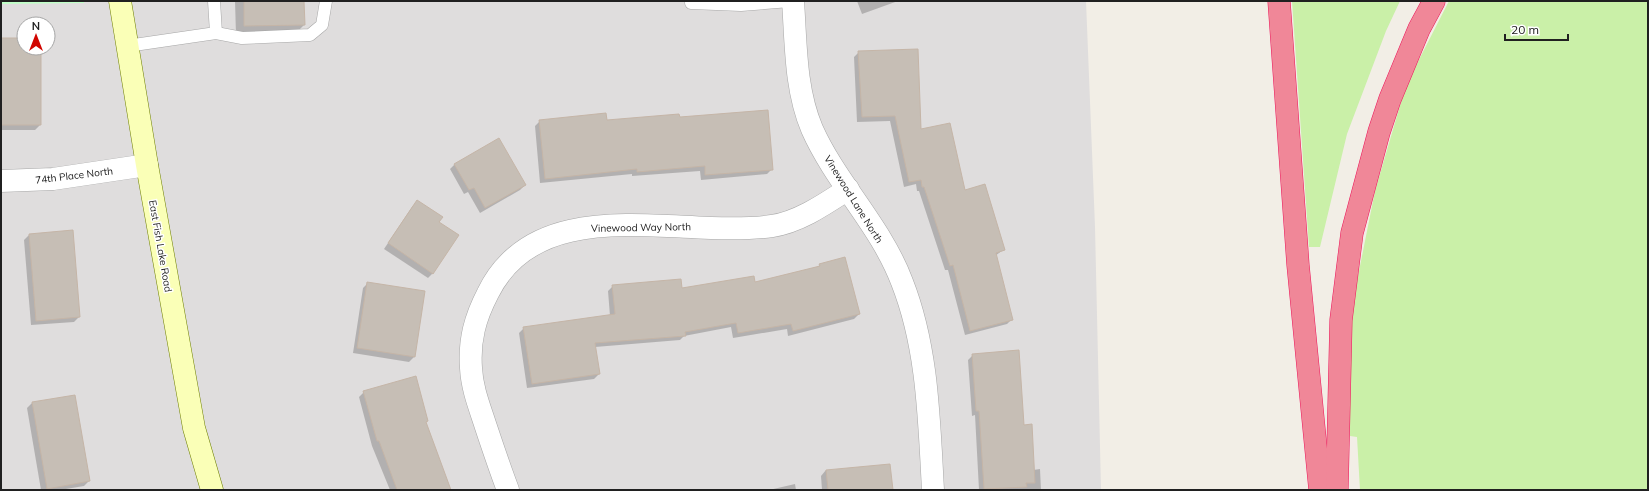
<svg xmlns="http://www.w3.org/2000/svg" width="1649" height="491" font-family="Mulish,sans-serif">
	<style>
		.residential { fill: #dfdddd; fill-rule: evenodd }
		.grass { fill: #caf0a8 }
		.park { fill: #c0ffc7 }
		.shadow { fill: #0003 }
		.building { fill: #c6beb5; stroke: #c5b5a7 }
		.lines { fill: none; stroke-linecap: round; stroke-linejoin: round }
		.lane-casing { stroke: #a7a7a7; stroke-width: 13 }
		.street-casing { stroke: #a7a7a7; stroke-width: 23 }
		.secondary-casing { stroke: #6e7f00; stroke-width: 23 }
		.highway-casing { stroke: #ec175b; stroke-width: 23 }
		.lane { stroke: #fff; stroke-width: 12 }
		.street { stroke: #fff; stroke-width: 22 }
		.secondary { stroke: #faffb7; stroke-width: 22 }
		.highway { stroke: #f08798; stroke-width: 22 }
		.labels { text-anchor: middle; stroke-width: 3; stroke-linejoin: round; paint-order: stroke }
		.street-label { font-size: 10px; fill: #202020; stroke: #fff }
	</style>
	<rect width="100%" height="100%" fill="#f2eee6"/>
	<path class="residential" d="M 1,1 L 1086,1 L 1095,227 L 1101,490 L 1,490 ZM 24,24 L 48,24 L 48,48 L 24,48 Z"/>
	<g class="grass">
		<polygon points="1292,1 1400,1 1386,31 1347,134 1320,247 1309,247"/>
		<polygon points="1449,1 1648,1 1648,490 1360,490 1357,437 1350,436 1349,376 1353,301 1375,191 1406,85"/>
	</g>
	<polygon class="park" points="1,1 84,1 84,3 1,4"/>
	<g class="shadow">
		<polygon points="235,1 303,1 304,25 295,34 236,35"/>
		<polygon points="857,1 898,1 862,14"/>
		<polygon points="1,39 24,39 24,48 40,48 40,125 35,130 1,130"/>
		<polygon points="859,52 920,130 1003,250 995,256 1012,319 1007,324 965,335 948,270 945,270 919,191 917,191 916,184 904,187 890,121 857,122 854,57"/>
		<polygon points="679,118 772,169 767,174 701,180 700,171 632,176 632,174 540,183 535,126 540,121 606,121"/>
		<polygon points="455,164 525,185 520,190 480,213 468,192 464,194 450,169"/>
		<polygon points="417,202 438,222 433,273 428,278 384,249 412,207"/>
		<polygon points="29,235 79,317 74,322 31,325 24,240"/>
		<polygon points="820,265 859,314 854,319 788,336 787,329 733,338 731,327 684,336 680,340 595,347 599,374 594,379 527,388 519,333 524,328 610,316 608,291 613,286 681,289 754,283 817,267"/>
		<polygon points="368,283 414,357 409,362 353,353 363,288"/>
		<polygon points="973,355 1023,426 1033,470 1040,469 1041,490 979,490 975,415 972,416 968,360"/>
		<polygon points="364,392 427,421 425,423 450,490 390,490 372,446 359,397"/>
		<polygon points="32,403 89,481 84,486 60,490 41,490 27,408"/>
		<polygon points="826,470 892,490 822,490 821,476"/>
		<polygon points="795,484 796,490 769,490"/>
	</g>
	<g class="building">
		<polygon points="244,1 304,1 305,25 244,26"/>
		<polygon points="1,38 24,38 24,48 41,48 41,125 1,125"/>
		<polygon points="918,49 921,129 950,123 965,190 985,184 1005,250 996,253 1013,320 970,331 953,265 950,266 924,187 922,187 921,180 909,182 895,116 862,117 858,51"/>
		<polygon points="768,110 773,170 705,175 705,166 637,172 637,169 545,179 539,120 606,113 607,120 679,114 680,117"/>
		<polygon points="499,138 526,185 485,208 474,188 469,190 454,164"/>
		<polygon points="417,200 443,217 439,222 459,235 433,274 388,243"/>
		<polygon points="73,230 80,317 36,321 29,234"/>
		<polygon points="845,257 860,314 793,331 791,324 738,333 736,323 685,332 686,336 595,343 600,374 532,384 523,327 615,314 612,285 681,279 682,288 754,276 755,282 820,266 819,264"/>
		<polygon points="367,282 425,291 415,357 357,348"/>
		<polygon points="1019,350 1024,425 1032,424 1035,483 1026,483 1027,487 984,489 979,411 976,411 972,354"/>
		<polygon points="416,376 428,421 426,422 451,490 397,490 379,441 377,441 363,391"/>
		<polygon points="75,395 90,481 47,489 32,402"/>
		<polygon points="890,464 893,490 828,490 826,470"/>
	</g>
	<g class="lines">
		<g class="lane-casing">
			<g id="lane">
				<polyline points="691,3 741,5 790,1"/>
				<polyline points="216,33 242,38 310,35 322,25 326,1"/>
				<polyline points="127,46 216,33 214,1"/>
			</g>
		</g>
		<g class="street-casing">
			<g id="street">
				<path d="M 793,1 C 796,43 795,89 812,129 C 836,183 881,226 902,282 C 928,348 929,420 933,490"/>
				<polyline points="1,181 53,179 147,165"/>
				<path d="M 508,490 C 500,469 493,448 486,427 C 480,408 472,389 471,368 C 469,340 475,318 488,293 C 539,189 681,239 772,226 C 799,222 825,204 848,189"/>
			</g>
		</g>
		<g class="secondary-casing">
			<polyline id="secondary" points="120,1 147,165 194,428 212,490"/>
		</g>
		<g class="highway-casing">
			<g id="highway">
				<polyline points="1279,1 1298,265 1320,490"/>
				<polyline points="1337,490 1341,320 1352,233 1379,132 1390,99 1419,29 1434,1"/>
			</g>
		</g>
		<use href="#lane" class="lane"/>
		<use href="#street" class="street"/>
		<use href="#secondary" class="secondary"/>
		<use href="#highway" class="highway"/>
	</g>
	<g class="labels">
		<g class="street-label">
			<text transform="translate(74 175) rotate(-7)" y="4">74th Place North</text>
			<text transform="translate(854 199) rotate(58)" y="4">Vinewood Lane North</text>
			<text transform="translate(641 227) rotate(-1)" y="4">Vinewood Way North</text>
			<text transform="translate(161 246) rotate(80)" y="4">East Fish Lake Road</text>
		</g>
	</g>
	<rect width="1649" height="491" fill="none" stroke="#202020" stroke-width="4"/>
	<g transform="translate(36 36)"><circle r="19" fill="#ffffff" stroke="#a6a6a6"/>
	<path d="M0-3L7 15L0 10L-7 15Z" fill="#d10500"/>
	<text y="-6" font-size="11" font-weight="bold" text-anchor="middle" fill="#202020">N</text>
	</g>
	<path d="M1505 34v6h63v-6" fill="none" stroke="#202020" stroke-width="2"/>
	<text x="1511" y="34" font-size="12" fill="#202020" stroke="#ffffff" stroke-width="3" paint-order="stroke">20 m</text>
</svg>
